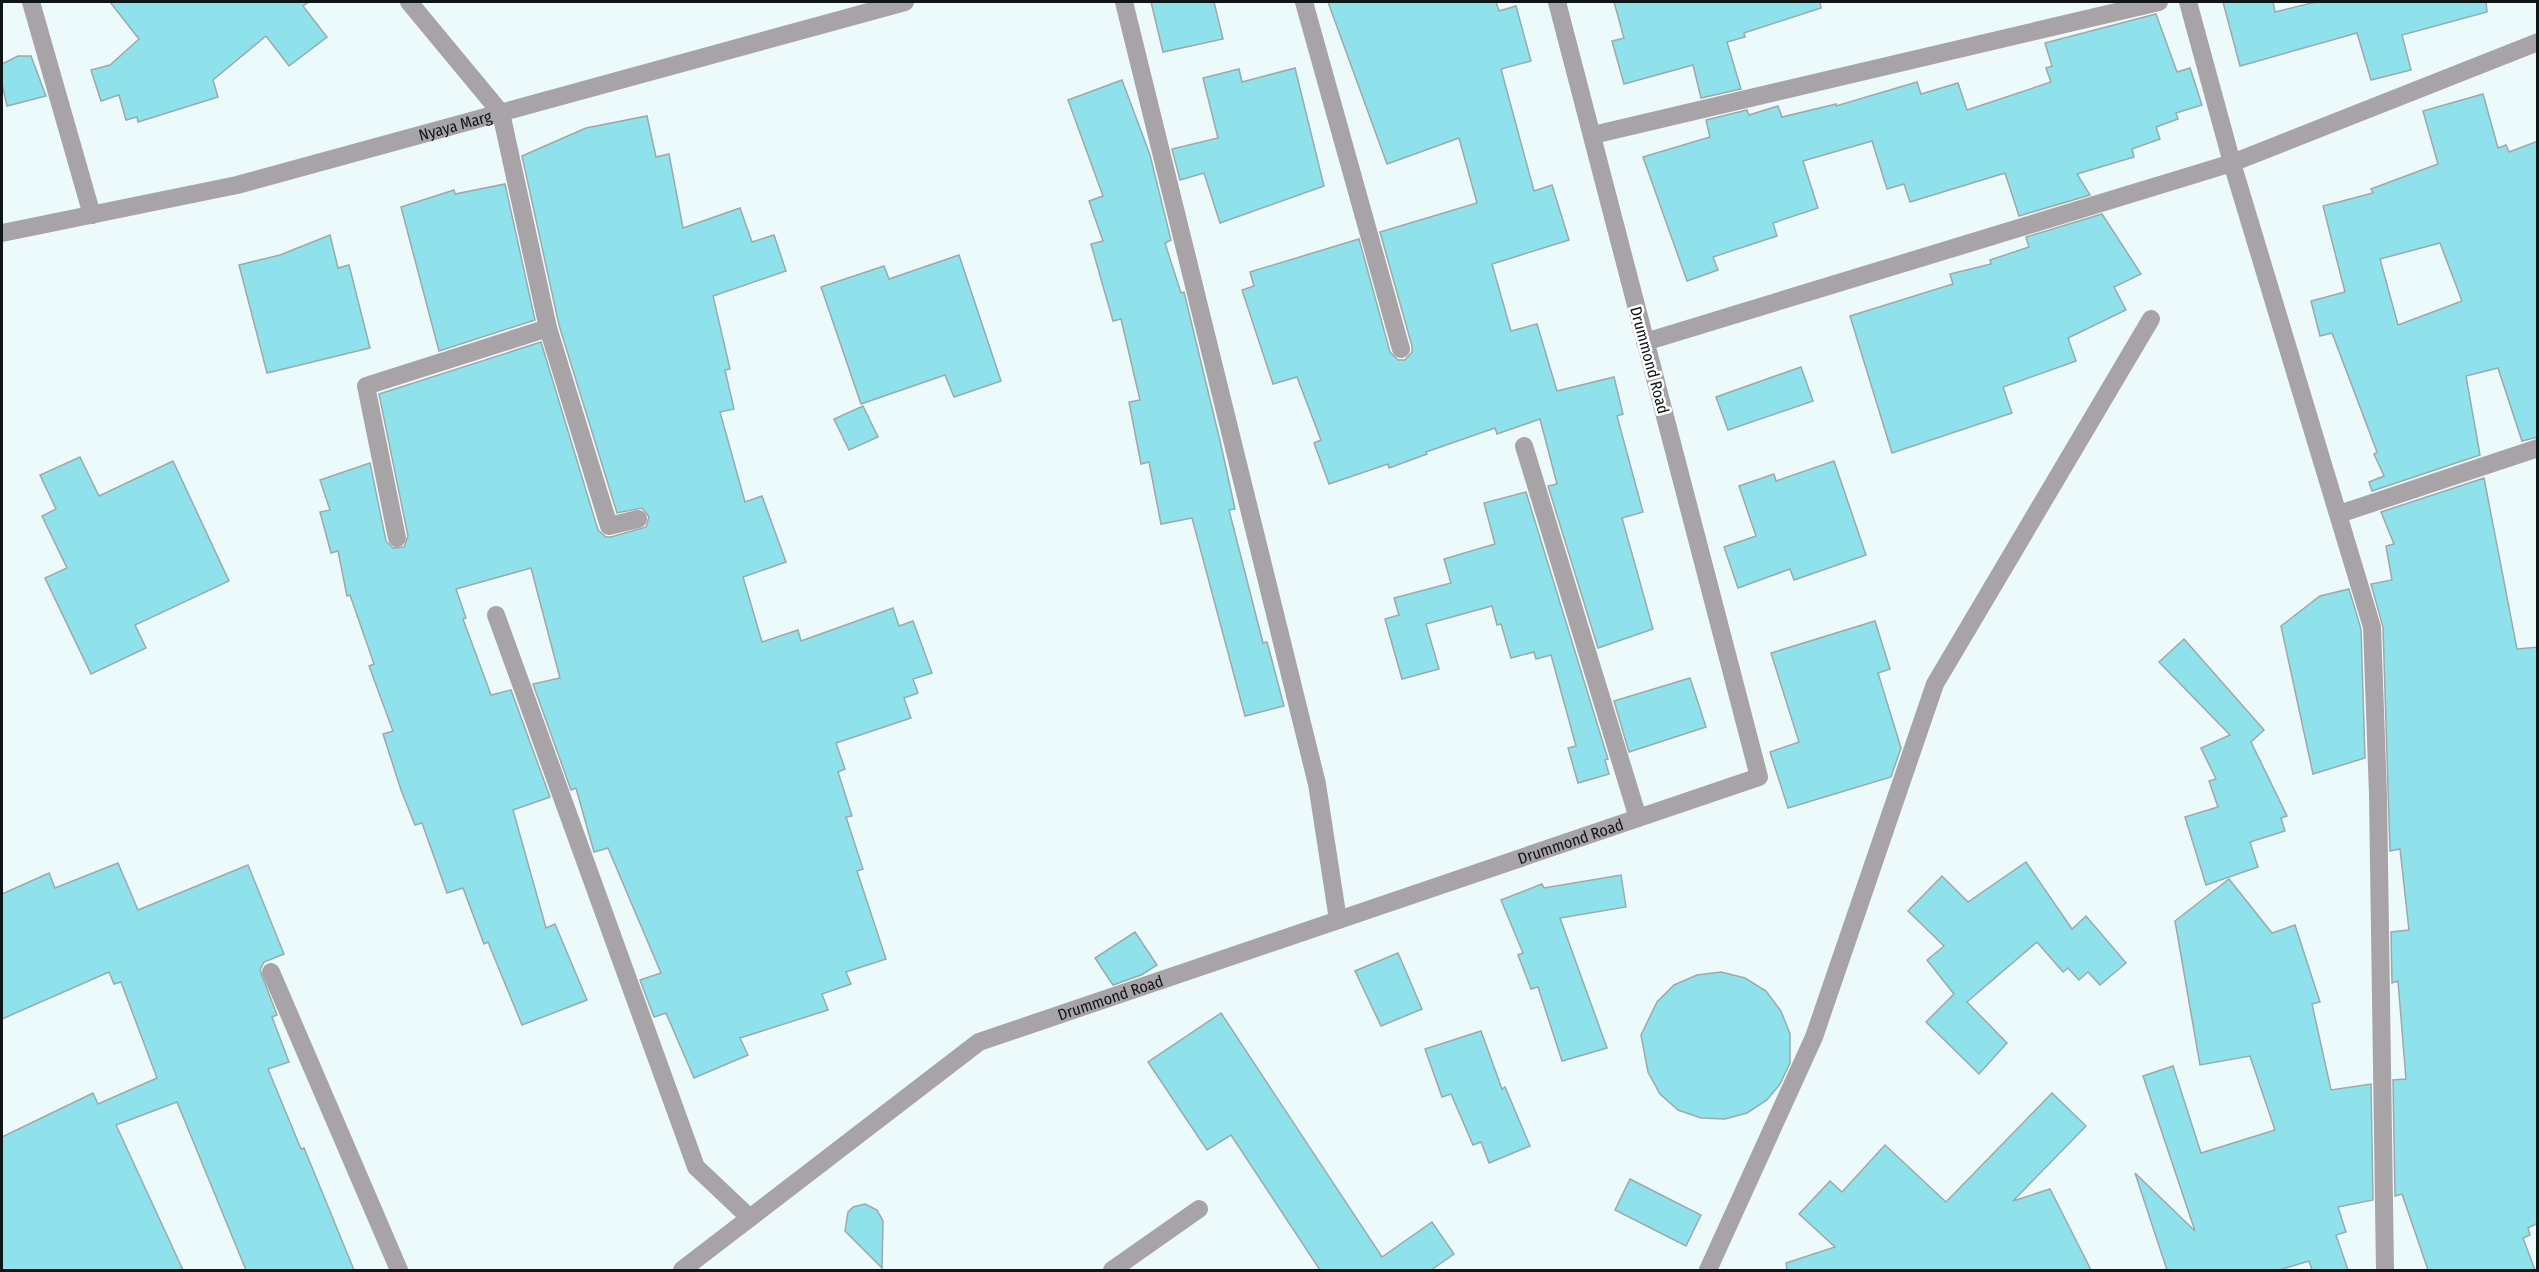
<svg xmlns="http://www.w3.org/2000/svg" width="2539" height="1272" font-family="'Fira Sans Condensed',sans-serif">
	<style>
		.building { fill: #8fe2ec; stroke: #9ca9aa; stroke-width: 1.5; fill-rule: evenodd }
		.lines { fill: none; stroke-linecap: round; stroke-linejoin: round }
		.minor { stroke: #a7a3a6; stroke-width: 18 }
		.labels { text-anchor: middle; stroke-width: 5; stroke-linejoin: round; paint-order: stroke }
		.street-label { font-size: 16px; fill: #101515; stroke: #fff }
	</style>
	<rect width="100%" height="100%" fill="#edfafb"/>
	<g class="building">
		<polygon points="110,2 309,2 303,6 327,37 289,66 266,36 213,80 218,97 138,122 137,117 126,120 119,95 101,101 91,70 110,65 139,39"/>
		<polygon points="1151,2 1214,2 1223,39 1163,52"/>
		<polygon points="1328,2 1496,2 1499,11 1516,6 1531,61 1501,69 1534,191 1552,185 1569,240 1492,264 1511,331 1537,324 1557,391 1614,377 1623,414 1617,416 1643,512 1622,518 1653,629 1598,648 1548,486 1557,484 1540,419 1497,434 1495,428 1426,452 1427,454 1389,468 1388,464 1329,484 1314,443 1321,440 1297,377 1273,384 1242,290 1254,286 1250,272 1359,239 1390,352 1398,360 1405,360 1412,352 1412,346 1380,232 1477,203 1459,138 1387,164"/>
		<polygon points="1614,2 1820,2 1821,8 1744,33 1745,37 1727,42 1741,89 1701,98 1693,65 1624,84 1612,41 1624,38"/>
		<polygon points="2223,2 2273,2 2275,12 2316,2 2486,2 2487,12 2402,35 2411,70 2371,80 2357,33 2240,66"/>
		<polygon points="2156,14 2177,72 2190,68 2202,105 2176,113 2178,119 2156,127 2160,139 2132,149 2134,157 2077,174 2090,195 2019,216 2005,173 1910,202 1904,184 1887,189 1872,141 1803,161 1818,208 1773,223 1777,236 1713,257 1718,270 1687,281 1643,157 1710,137 1706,120 1747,110 1749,115 1778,106 1782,117 1836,104 1836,106 1917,82 1921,94 1958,83 1967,110 2051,82 2046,68 2052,66 2045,43"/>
		<polygon points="18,56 31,56 46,96 7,106 2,84 2,64"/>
		<polygon points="1295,68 1324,186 1220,223 1204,173 1180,180 1172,149 1218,138 1203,78 1239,69 1242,82"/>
		<polygon points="1122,80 1150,155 1171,240 1165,243 1181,293 1184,292 1221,445 1235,509 1229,510 1263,643 1267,642 1284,706 1245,716 1192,518 1161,524 1149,462 1141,464 1129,402 1140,400 1121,319 1113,321 1091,244 1103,241 1089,201 1103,196 1068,100"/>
		<path d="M 2483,94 L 2498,148 L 2506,145 L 2509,152 L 2538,141 L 2538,437 L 2522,441 L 2498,368 L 2466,376 L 2480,455 L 2372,491 L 2369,482 L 2384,476 L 2374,454 L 2377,452 L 2332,333 L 2320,336 L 2311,301 L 2345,292 L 2323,206 L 2373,193 L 2371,189 L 2438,164 L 2423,111 ZM 2440,243 L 2462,301 L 2398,325 L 2380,259 Z"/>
		<polygon points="647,116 656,157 669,154 683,228 740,208 752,242 774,235 786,271 713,296 730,369 725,370 734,409 720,412 745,502 762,496 786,562 743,577 762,642 798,630 801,641 893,608 899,626 913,621 932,673 913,679 918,693 904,698 911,718 836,743 845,769 838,772 852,816 846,817 863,869 857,871 886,959 846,972 851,984 822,994 828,1010 740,1038 748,1055 694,1078 666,1013 654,1017 640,980 661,973 608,848 594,852 576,788 571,790 533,684 560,678 531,568 456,589 466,618 463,619 491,695 511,690 550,797 513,810 546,928 555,924 587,1000 522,1025 488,942 484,944 463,888 447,893 422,823 415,825 401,790 383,734 393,731 369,666 374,664 350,595 347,596 338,551 331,553 320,512 330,510 320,480 370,463 386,541 393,548 404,547 408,536 379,394 541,342 598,530 606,537 611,537 646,527 649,517 642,508 617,513 559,325 522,156 586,128"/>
		<polygon points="505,184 535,320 439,351 401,207 454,190 455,194"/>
		<polygon points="2102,214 2141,274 2114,287 2126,310 2068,338 2076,361 2003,387 2012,413 1892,453 1850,316 1953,284 1950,274 1991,264 1990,260 2029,247 2026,237"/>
		<polygon points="330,235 338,268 349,265 370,348 267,373 239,265 280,255"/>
		<polygon points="959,255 1001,381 954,397 945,375 861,404 821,287 884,266 889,279"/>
		<polygon points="1801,367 1813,401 1728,430 1716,397"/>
		<polygon points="863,406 878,437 849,450 834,419"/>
		<polygon points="80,457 99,496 173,461 229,581 135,625 146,648 91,674 45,578 67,568 42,516 56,509 40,475"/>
		<polygon points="1834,461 1866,555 1794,580 1790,569 1738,588 1724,547 1756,536 1739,486 1774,474 1776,481"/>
		<polygon points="2484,478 2517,649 2538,647 2538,1223 2528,1228 2530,1235 2523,1238 2535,1270 2428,1270 2402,1194 2395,1196 2393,1080 2406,1079 2398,981 2392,983 2391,932 2409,930 2400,849 2390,851 2383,627 2371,584 2392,580 2386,546 2394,544 2381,512"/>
		<polygon points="1526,492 1608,759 1605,760 1609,774 1578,783 1568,748 1576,746 1551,655 1536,659 1534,652 1511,658 1501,624 1497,625 1492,606 1426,624 1439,669 1402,679 1385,619 1399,615 1394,598 1451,583 1444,559 1495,544 1484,503"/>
		<polygon points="2349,589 2361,629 2365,758 2313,774 2281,626 2320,596"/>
		<polygon points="1875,621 1890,669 1878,673 1901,748 1891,777 1788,808 1770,752 1799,742 1771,653"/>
		<polygon points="2184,639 2264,730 2251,742 2287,816 2281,818 2285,831 2250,842 2258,867 2206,885 2185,817 2218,807 2209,781 2216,779 2201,748 2230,735 2159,662"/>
		<polygon points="1690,678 1706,727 1629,752 1614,701"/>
		<polygon points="2026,862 2072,929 2086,916 2126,963 2100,985 2088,972 2079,980 2068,968 2063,972 2037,942 1967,1002 2007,1043 1979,1074 1926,1022 1954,994 1927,960 1944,946 1908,911 1942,876 1968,902"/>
		<polygon points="118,863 138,910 248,865 284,954 264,962 260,970 277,1015 272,1017 289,1062 268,1069 301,1149 304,1148 354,1270 246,1270 177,1102 116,1125 183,1270 2,1270 2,1137 93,1093 98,1104 157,1078 121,982 114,984 109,972 2,1019 2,894 49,873 55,888"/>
		<polygon points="1621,875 1626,907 1560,918 1607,1048 1562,1061 1538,987 1531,989 1518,955 1523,953 1501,900 1542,884 1544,888"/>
		<polygon points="2229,879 2272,933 2295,925 2320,1002 2312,1004 2331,1090 2371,1084 2373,1200 2338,1207 2346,1232 2336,1235 2348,1270 2312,1270 2309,1261 2279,1270 2167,1270 2135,1173 2195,1231 2143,1076 2173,1066 2201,1153 2275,1130 2250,1056 2200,1065 2175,921"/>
		<polygon points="1135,932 1157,965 1141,975 1113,985 1095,958"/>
		<polygon points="1398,953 1422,1009 1381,1026 1355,971"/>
		<polygon points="1721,972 1745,978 1766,991 1781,1011 1790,1034 1790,1063 1780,1084 1767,1100 1747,1113 1725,1119 1701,1118 1678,1110 1660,1094 1648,1072 1641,1035 1657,1002 1674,985 1697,975"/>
		<polygon points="1221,1013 1382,1257 1432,1222 1454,1254 1431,1270 1320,1270 1231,1135 1207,1150 1148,1062"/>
		<polygon points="1481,1031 1502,1089 1505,1087 1530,1146 1489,1163 1481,1142 1473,1145 1451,1094 1442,1097 1425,1049"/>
		<polygon points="2052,1093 2086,1126 2013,1201 2050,1189 2091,1270 1787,1270 1786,1263 1835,1247 1799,1214 1830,1181 1842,1192 1885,1145 1946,1202"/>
		<polygon points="1630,1179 1701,1215 1686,1246 1615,1210"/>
		<polygon points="865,1204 877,1210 883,1221 882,1268 845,1231 848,1212 853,1207"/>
	</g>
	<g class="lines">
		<g class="minor">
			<polyline points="31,2 92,215"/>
			<polyline points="409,2 501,113 548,328 609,526 638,519"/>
			<polyline points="1124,2 1317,784 1338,920"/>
			<polyline points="1304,2 1401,349"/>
			<polyline points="2188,2 2232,163 2372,627 2378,795 2385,1270"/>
			<polyline points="1593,135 2159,2"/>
			<path id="s1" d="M 2,233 L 237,185 L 905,2"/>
			<polyline points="1645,342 2232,163 2538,42"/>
			<polyline points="1524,446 1638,818"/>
			<polyline points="2339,514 2538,448"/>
			<polyline points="397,538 366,386 548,328"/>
			<polyline points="496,615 696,1167 750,1218"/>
			<polyline points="271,972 399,1270"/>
			<path id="s2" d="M 682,1270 L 979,1042 L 1759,777 L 1557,2"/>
			<polyline points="1112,1270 1199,1209"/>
			<polyline points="1708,1270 1814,1037 1935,684 2151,319"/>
		</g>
	</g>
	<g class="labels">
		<g class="street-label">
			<text dy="6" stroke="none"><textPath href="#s1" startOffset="466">Nyaya Marg</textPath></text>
			<text transform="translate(1650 360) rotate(75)" y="6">Drummond Road</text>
			<text dy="6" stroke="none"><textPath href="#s2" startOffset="999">Drummond Road</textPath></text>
			<text dy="6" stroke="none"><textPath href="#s2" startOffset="513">Drummond Road</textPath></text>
		</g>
	</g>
	<rect width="2539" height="1272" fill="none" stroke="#101515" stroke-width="6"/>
</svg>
